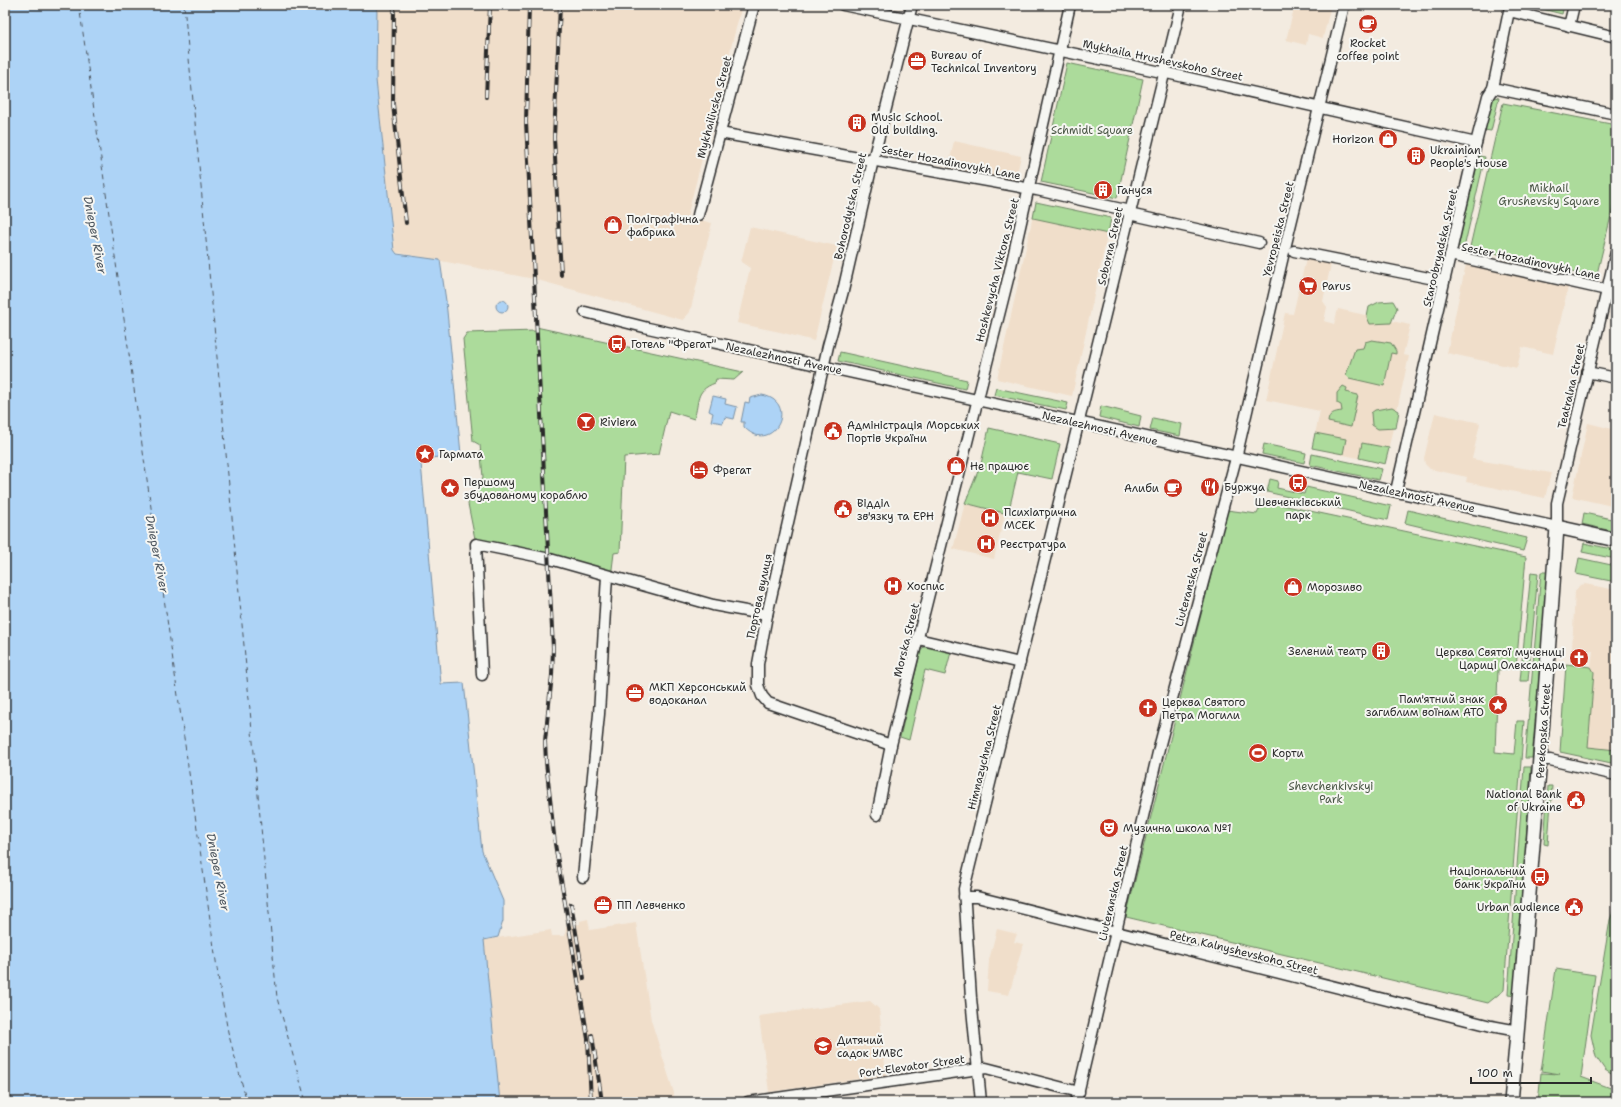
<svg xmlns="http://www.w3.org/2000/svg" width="1621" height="1107" font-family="'Shantell Sans',sans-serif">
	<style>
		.built { fill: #f0deca }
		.green { fill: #acdb9b; stroke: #6c8363 }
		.water { fill: #add3f6; stroke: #7990a5 }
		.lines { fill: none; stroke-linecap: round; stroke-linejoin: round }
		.ferry { stroke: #4c555e; stroke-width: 1; stroke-dasharray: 5 4; stroke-linecap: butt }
		.minor-casing { stroke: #2b2b2b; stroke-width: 13 }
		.major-casing { stroke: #2b2b2b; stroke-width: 16 }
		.minor { stroke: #f6f6f2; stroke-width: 10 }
		.major { stroke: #f6f6f2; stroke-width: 13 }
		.rail-casing { stroke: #2b2b2b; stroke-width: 4 }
		.rail { stroke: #f6f6f2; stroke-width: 2.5; stroke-dasharray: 8; stroke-linecap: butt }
		.labels { text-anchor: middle; stroke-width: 4; stroke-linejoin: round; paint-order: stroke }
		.poi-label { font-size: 11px; fill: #2b2b2b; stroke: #f6f6f2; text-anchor: start }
		.street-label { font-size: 11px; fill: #2b2b2b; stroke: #f6f6f2 }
		.park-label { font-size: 11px; fill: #4b5747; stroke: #f6f6f2 }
		.water-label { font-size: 12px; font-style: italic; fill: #4c555e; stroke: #f6f6f2 }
	</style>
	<rect width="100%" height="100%" fill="#f3ebe0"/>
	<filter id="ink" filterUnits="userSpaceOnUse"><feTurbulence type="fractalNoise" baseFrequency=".025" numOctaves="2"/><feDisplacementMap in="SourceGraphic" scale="8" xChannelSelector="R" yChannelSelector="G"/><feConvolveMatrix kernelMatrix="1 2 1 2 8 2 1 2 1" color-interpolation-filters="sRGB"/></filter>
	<g filter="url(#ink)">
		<g class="built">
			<polygon points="377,5 742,5 687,217 712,223 690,312 683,320 534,279 395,252 376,80"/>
			<polygon points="1209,5 1234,5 1233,10"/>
			<polygon points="1295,5 1331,5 1323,38 1308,34 1306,45 1286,40"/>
			<polygon points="954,141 1021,156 1015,183 948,169"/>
			<polygon points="1036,202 1111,218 1072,396 997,379"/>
			<polygon points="750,227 837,246 814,341 780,332 737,323 750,268 741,262"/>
			<polygon points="1306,259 1331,264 1323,301 1327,307 1324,321 1334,324 1338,309 1410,325 1403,355 1409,356 1385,464 1312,448 1320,411 1266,400 1285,313 1293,314"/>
			<polygon points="1466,264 1568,287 1553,354 1522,347 1517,368 1447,353"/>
			<polygon points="1435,413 1480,423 1472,459 1551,473 1545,498 1466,482 1467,477 1430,469 1425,464 1424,458"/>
			<polygon points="1588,423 1616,430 1616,507 1572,497"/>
			<polygon points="965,503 1005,513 994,559 953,549"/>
			<polygon points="1585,584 1616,590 1616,764 1560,752 1566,664 1591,667 1593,651 1572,649 1575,591 1580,585"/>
			<polygon points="588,919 590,930 636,923 651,1020 674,1093 674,1102 500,1102 484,940 551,930 552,936 565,936 566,926 580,924 580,921"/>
			<polygon points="997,929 1017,934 1014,942 1023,944 1009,995 987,991 989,960"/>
			<polygon points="870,1001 879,1009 886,1075 769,1092 759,1016"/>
		</g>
		<g class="green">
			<polygon points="1526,5 1564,5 1562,14"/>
			<polygon points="1067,63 1143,79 1117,198 1041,182"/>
			<polygon points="1494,97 1499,98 1491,131 1484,130 1491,101"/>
			<polygon points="1503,103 1616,125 1616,195 1596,278 1470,247"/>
			<polygon points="1479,156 1485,157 1464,248 1458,246"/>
			<polygon points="1036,202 1111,218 1108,234 1033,218"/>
			<polygon points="1393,301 1397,308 1391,323 1370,324 1367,317 1369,307 1379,302"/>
			<path d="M 536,327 L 743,372 L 734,380 L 716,379 L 715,383 C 694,391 700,401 694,419 L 669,411 L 659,454 L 624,457 L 620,552 L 614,553 L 611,577 L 476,544 L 468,504 L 483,477 L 480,445 L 473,441 L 463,339 L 467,333 L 536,331 Z"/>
			<polygon points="1372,340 1391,343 1396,351 1396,354 1391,353 1384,386 1349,378 1346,375 1355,349 1363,348 1365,342"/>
			<polygon points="840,352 967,380 965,389 838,361"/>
			<path d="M 1343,386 L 1347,388 L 1346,392 L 1358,395 L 1351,427 L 1328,422 C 1329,413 1334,412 1342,411 L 1341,405 L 1337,403 L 1337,393 Z"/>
			<polygon points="996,388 1068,403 1066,410 994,395"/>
			<polygon points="1101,406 1141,416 1139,427 1099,417"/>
			<polygon points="1392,407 1399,411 1396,428 1378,429 1372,425 1371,413 1375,410"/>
			<polygon points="1153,418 1182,424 1180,436 1150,430"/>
			<polygon points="989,428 1060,444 1052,479 1018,472 1008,514 965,503 981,464"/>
			<polygon points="1315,433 1346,439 1343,454 1312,448"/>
			<polygon points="1362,443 1389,448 1385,464 1359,458"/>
			<polygon points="1264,444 1306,453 1304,463 1262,454"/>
			<polygon points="1312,454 1382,469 1379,480 1310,465"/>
			<polygon points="1270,479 1278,481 1277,488 1304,494 1306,487 1391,506 1388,520 1267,492"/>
			<polygon points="1263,501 1526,557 1516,668 1498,670 1495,752 1514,754 1517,721 1524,721 1504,990 1488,1003 1126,917 1227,510 1257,514"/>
			<polygon points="1408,510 1527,538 1523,551 1405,523"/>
			<polygon points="1584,513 1616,520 1616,532 1582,524"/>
			<polygon points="1584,543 1616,550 1616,559 1582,552"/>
			<polygon points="1579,558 1616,566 1616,582 1576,574"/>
			<polygon points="1531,572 1538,573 1528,681 1520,681"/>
			<polygon points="1541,572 1548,572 1532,758 1525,758"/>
			<polygon points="926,646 951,652 945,675 925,670 909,740 900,737 921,649"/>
			<polygon points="1566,664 1591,667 1594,672 1588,747 1616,750 1616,764 1560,752"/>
			<polygon points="1524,767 1531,767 1516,995 1508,994"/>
			<polygon points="1548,786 1552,786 1548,845 1544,844"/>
			<polygon points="1616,904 1616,1077 1605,1070 1596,1057 1591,1035 1610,920"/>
			<polygon points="1556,969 1595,975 1581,1077 1616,1090 1616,1102 1538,1102 1541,1073 1560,1074 1541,1071"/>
		</g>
		<g class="water">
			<polygon points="5,5 377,5 376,80 394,250 397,254 440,260 446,301 461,454 431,458 429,457 427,450 420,452 441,684 464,683 482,851 503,901 503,921 498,937 484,940 500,1102 12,1102 5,1090"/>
			<circle cx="502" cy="306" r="6"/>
			<path d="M 762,395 C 801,402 772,457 744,427 L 744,422 L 741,422 L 745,402 L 749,403 L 750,398 Z"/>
			<polygon points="713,396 726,399 725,404 737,407 734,419 725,417 723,423 711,421 713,413 709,411"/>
		</g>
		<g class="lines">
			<g class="ferry">
				<polyline points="79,5 219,982 228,1032 247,1102"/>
				<polyline points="184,5 277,998 306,1102"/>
			</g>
			<g class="minor-casing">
				<g id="minor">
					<polyline points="843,5 1171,74 1476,143"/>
					<polyline points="1569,26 1574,5"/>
					<polyline points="1493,88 1616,114"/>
					<polyline points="720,133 1037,190 1130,211"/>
					<polyline points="1129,214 1259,243"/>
					<polyline points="698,215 754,5"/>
					<polyline points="1294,251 1444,281"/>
					<polyline points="1450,255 1607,290"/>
					<polyline points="585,312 648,328 1557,527 1557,503 1616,252"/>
					<polyline points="1587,372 1616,378"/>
					<polyline points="1396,491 1476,143 1488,96 1493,88 1509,11 1616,37"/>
					<polyline points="918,639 1020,663"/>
					<polyline points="482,675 476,544 550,559 713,605 767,615"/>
					<polyline points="891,745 768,703 762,696 758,685 758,664 767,615 828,346 843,291 874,156 912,5"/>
					<polyline points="1541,760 1550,760 1616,775"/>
					<polyline points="877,815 891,745 1009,275 1070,5"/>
					<polyline points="583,877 599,714 607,576"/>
					<polyline points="964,897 977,897 1491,1026 1518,1031"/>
					<polyline points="748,1102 986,1068 1079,1092"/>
					<polyline points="981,1102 971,998 964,889 1181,5"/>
					<polyline points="1076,1102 1160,744 1236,458 1284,252 1344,5"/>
				</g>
			</g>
			<g class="major-casing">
				<path id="major" d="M 1511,1102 C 1528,911 1544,719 1557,527 L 1616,540"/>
			</g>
			<use href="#minor" class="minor"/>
			<use href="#major" class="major"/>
			<g class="rail-casing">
				<g id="rail">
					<polyline points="394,5 393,104 406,223"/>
					<polyline points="529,5 526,122 553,648 552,675 545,741 546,762 555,844 588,1039 591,1102"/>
					<polyline points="560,5 554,137 561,275"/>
					<polyline points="486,97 490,5"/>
					<polyline points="571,904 584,979"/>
					<polyline points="592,1035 602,1102"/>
				</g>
			</g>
			<use href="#rail" class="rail"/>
		</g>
	</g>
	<defs>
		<g id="cafe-disc" transform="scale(1)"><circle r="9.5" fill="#c8321e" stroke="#f6f6f2"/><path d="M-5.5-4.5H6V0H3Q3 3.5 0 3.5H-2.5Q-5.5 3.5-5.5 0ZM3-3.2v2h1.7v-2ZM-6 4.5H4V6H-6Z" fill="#fff"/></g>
		<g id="office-disc" transform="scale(1)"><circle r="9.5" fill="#c8321e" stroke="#f6f6f2"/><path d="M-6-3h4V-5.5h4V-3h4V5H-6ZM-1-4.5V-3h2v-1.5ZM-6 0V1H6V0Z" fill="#fff"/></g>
		<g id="building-disc" transform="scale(1)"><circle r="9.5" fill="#c8321e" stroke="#f6f6f2"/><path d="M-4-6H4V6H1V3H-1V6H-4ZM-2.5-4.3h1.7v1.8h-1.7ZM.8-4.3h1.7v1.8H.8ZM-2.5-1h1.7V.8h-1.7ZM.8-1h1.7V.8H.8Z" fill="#fff"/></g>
		<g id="shop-disc" transform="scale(1)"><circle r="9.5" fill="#c8321e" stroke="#f6f6f2"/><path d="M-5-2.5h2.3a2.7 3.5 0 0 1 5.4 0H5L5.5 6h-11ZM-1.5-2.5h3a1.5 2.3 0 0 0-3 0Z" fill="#fff"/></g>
		<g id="supermarket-disc" transform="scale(1)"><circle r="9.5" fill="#c8321e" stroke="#f6f6f2"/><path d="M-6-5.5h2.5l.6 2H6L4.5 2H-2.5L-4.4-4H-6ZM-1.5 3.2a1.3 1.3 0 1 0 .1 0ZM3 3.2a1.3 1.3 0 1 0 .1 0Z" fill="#fff"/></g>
		<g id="bus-disc" transform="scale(1)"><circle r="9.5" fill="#c8321e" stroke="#f6f6f2"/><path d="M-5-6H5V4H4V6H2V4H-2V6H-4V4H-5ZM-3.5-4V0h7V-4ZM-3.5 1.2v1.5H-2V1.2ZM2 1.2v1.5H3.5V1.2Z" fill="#fff"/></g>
		<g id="bar-disc" transform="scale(1)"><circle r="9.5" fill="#c8321e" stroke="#f6f6f2"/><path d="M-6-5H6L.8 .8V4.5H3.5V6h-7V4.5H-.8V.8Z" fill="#fff"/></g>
		<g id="civic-disc" transform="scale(1)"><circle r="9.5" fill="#c8321e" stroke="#f6f6f2"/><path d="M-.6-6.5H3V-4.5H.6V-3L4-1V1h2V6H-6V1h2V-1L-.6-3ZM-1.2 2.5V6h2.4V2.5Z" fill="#fff"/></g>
		<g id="sight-disc" transform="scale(1)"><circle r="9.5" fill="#c8321e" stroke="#f6f6f2"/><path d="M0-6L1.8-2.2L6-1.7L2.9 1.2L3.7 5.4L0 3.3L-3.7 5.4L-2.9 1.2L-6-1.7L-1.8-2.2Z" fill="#fff"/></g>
		<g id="hotel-disc" transform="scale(1)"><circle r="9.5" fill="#c8321e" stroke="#f6f6f2"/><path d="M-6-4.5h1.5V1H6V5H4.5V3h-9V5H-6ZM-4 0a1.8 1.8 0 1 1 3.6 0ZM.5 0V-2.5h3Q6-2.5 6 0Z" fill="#fff"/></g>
		<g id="restaurant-disc" transform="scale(1)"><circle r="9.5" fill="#c8321e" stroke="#f6f6f2"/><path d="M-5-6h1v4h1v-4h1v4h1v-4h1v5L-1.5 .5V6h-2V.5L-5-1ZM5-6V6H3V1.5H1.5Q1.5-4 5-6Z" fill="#fff"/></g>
		<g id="hospital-disc" transform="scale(1)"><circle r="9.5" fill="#c8321e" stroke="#f6f6f2"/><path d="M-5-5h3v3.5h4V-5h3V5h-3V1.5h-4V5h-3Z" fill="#fff"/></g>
		<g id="church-disc" transform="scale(1)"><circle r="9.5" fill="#c8321e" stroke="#f6f6f2"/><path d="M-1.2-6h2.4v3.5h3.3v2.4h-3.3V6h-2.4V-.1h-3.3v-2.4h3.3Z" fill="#fff"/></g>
		<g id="stadium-disc" transform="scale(1)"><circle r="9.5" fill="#c8321e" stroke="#f6f6f2"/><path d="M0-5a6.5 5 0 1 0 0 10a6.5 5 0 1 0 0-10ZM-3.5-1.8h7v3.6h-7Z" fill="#fff"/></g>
		<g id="theatre-disc" transform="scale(1)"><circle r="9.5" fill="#c8321e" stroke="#f6f6f2"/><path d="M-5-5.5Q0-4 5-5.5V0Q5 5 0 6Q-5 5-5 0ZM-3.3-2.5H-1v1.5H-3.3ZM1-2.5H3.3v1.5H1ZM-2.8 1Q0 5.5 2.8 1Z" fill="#fff"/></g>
		<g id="school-disc" transform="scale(1)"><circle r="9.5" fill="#c8321e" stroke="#f6f6f2"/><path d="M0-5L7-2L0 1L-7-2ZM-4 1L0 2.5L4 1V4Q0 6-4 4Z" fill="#fff"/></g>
	</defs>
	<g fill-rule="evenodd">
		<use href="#cafe-disc" x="1368" y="24"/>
		<use href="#office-disc" x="917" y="61"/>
		<use href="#building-disc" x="857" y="123"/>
		<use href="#shop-disc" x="1388" y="139"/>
		<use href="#building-disc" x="1416" y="156"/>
		<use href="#building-disc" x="1103" y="190"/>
		<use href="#shop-disc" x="613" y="225"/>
		<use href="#supermarket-disc" x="1308" y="286"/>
		<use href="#bus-disc" x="617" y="344"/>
		<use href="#bar-disc" x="586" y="422"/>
		<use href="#civic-disc" x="833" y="431"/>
		<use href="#sight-disc" x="425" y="454"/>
		<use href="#shop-disc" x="956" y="466"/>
		<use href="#hotel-disc" x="699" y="470"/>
		<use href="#bus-disc" x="1298" y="483"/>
		<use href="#restaurant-disc" x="1210" y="487"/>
		<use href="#sight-disc" x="450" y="488"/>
		<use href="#cafe-disc" x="1173" y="488"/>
		<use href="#civic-disc" x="843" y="509"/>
		<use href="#hospital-disc" x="990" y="518"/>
		<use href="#hospital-disc" x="986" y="544"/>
		<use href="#hospital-disc" x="893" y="586"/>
		<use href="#shop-disc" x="1293" y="587"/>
		<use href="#building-disc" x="1381" y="651"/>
		<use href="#church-disc" x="1579" y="658"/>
		<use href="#office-disc" x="635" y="693"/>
		<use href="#sight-disc" x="1498" y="705"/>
		<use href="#church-disc" x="1148" y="708"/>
		<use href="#stadium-disc" x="1258" y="753"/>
		<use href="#civic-disc" x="1576" y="800"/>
		<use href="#theatre-disc" x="1109" y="828"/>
		<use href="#bus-disc" x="1540" y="877"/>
		<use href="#office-disc" x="603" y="905"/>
		<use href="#civic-disc" x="1574" y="907"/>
		<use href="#school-disc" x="823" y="1046"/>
	</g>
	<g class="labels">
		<g class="poi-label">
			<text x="1368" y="47" text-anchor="middle">Rocket<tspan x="1368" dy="13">coffee point</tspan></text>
			<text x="931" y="59">Bureau of<tspan x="931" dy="13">Technical Inventory</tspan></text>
			<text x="871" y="121">Music School.<tspan x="871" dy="13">Old building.</tspan></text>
			<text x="1374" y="143" text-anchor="end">Horizon</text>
			<text x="1430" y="154">Ukrainian<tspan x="1430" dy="13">People's House</tspan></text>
			<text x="1117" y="194">Гануся</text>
			<text x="627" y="223">Поліграфічна<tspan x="627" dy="13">фабрика</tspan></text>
			<text x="1322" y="290">Parus</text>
			<text x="631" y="348">Готель "Фрегат"</text>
			<text x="600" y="426">Riviera</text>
			<text x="847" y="429">Адміністрація Морських<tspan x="847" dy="13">Портів України</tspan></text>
			<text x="439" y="458">Гармата</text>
			<text x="970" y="470">Не працює</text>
			<text x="713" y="474">Фрегат</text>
			<text x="464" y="486">Першому<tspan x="464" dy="13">збудованому кораблю</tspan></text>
			<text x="1224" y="491">Буржуа</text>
			<text x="1159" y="492" text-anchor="end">Алиби</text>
			<text x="1298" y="506" text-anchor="middle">Шевченківський<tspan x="1298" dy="13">парк</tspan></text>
			<text x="857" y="507">Відділ<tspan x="857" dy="13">зв'язку та ЕРН</tspan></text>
			<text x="1004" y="516">Психіатрична<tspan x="1004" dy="13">МСЕК</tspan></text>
			<text x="1000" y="548">Реєстратура</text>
			<text x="907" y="590">Хоспис</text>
			<text x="1307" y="591">Морозиво</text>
			<text x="1367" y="655" text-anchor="end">Зелений театр</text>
			<text x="1565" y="656" text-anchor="end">Церква Святої мучениці<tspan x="1565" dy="13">Цариці Олександри</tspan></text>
			<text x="649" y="691">МКП Херсонський<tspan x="649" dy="13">водоканал</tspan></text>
			<text x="1484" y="703" text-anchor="end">Пам'ятний знак<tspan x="1484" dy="13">загиблим воїнам АТО</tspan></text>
			<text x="1162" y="706">Церква Святого<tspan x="1162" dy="13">Петра Могили</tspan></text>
			<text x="1272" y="757">Корти</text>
			<text x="1562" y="798" text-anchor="end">National Bank<tspan x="1562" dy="13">of Ukraine</tspan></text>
			<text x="1123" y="832">Музична школа №1</text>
			<text x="1526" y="875" text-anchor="end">Національний<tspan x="1526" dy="13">банк України</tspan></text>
			<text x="617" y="909">ПП Левченко</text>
			<text x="1560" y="911" text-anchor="end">Urban audience</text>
			<text x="837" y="1044">Дитячий<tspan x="837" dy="13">садок УМВС</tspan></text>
		</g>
		<g class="street-label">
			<text transform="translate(1163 60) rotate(12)" y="4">Mykhaila Hrushevskoho Street</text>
			<text transform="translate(714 107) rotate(-75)" y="4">Mykhailivska Street</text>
			<text transform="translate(951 162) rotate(11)" y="4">Sester Hozadinovykh Lane</text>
			<text transform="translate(850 206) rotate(-77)" y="4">Bohorodytska Street</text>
			<text transform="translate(1278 229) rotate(-76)" y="4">Yevropeiska Street</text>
			<text transform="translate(1110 246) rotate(-77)" y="4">Soborna Street</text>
			<text transform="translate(1440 248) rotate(-77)" y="4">Staroobryadska Street</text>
			<text transform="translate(1531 261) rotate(12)" y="4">Sester Hozadinovykh Lane</text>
			<text transform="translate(997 270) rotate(-76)" y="4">Hoshkevycha Viktora Street</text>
			<text transform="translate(784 358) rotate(12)" y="4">Nezalezhnosti Avenue</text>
			<text transform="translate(1571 386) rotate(-77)" y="4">Teatralna Street</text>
			<text transform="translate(1100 428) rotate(13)" y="4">Nezalezhnosti Avenue</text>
			<text transform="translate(1417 496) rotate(12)" y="4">Nezalezhnosti Avenue</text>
			<text transform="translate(1191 579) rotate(-75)" y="4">Liuteranska Street</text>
			<text transform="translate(759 596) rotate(-78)" y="4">Портова вулиця</text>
			<text transform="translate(906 640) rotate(-76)" y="4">Morska Street</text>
			<text transform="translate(1543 731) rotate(-86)" y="4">Perekopska Street</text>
			<text transform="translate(984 757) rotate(-76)" y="4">Himnazychna Street</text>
			<text transform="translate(1113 893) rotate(-77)" y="4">Liuteranska Street</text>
			<text transform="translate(1244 952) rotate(14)" y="4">Petra Kalnyshevskoho Street</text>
			<text transform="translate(912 1066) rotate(-8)" y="4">Port-Elevator Street</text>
		</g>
		<g class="park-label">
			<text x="1092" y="134">Schmidt Square</text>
			<text x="1549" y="192">Mikhail<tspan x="1549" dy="13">Grushevsky Square</tspan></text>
			<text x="1331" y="790">Shevchenkivskyi<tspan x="1331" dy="13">Park</tspan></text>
		</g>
		<g class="water-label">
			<text transform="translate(95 235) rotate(79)" y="4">Dnieper River</text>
			<text transform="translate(157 554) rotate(79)" y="4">Dnieper River</text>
			<text transform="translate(218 872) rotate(79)" y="4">Dnieper River</text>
		</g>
	</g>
	<rect width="1621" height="1107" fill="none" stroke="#f6f6f2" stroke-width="20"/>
	<rect x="10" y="10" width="1601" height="1087" fill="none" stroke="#2b2b2b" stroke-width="1.5" filter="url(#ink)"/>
	<path d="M1471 1077v6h120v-6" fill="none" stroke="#2b2b2b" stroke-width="2"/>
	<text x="1477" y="1077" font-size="12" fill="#2b2b2b" stroke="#f6f6f2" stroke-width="3" paint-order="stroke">100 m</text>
</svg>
